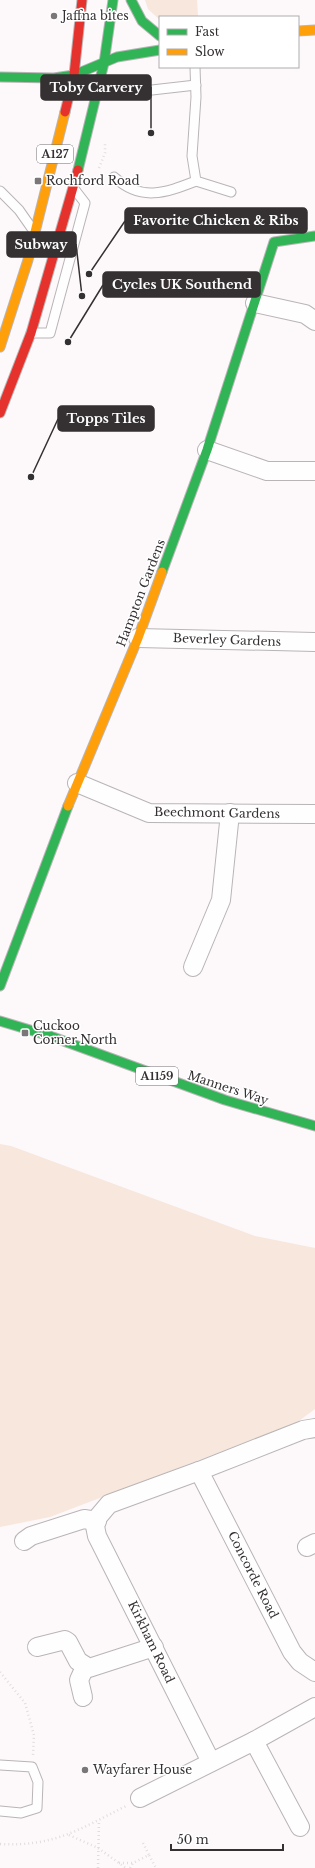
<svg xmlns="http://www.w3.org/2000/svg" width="315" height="1868" font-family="'Libre Baskerville',serif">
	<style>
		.green { fill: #f7e7dd }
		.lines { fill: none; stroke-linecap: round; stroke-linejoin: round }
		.lane-casing { stroke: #b9b5b7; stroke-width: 11 }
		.street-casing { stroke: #b9b5b7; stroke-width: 20 }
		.fast-casing { stroke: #b9b5b7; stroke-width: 11 }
		.slow-casing { stroke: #b9b5b7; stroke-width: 11 }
		.jam-casing { stroke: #b9b5b7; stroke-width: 11 }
		.path { stroke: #dfdedf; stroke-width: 2.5; stroke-dasharray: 1 3; stroke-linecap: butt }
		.lane { stroke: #fffefe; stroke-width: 9 }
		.street { stroke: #fffefe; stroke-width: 18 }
		.fast { stroke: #30b455; stroke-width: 9 }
		.slow { stroke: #ff9f0a; stroke-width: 9 }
		.jam { stroke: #e5322d; stroke-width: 9 }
		.poi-dot { fill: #7b7778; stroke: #fff; stroke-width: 1.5 }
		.labels { text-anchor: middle; stroke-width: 3; stroke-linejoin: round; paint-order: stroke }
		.shield { fill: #fff; stroke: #726f70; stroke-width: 1 }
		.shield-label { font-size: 11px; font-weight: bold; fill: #353132 }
		.poi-label { font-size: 12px; fill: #353132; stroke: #fff; text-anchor: start }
		.street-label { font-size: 12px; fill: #353132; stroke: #fff }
		.leader { fill: none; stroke: #353132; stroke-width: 1.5 }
		.callout-dot { fill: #353132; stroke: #fff; stroke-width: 1.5 }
		.callout { fill: #353132; stroke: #353132; stroke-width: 1.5 }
		.callout-label { font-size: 13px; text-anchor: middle; font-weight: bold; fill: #fff }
	</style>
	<rect width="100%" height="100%" fill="#fdf8fa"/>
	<g class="green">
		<polygon points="145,0 197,0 198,17 160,17 160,20 148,9"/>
		<polygon points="0,1144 11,1146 255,1236 315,1248 315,1409 296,1423 50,1517 0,1527"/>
	</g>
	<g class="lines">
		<g class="lane-casing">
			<g id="lane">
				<polyline points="195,67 196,97 192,156 196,181 231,192"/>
				<polyline points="143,91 196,85"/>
				<path d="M 114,177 C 141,202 165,193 196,181"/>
				<polyline points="0,191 19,210 33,230"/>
				<polyline points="31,333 50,333 85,203 75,190"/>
				<polyline points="0,1765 32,1767 38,1782 37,1808 21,1813 0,1811"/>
			</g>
		</g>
		<g class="street-casing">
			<g id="street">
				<polyline points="255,303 305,314 315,321"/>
				<polyline points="207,450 267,471 315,471"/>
				<polyline points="138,638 315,642"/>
				<polyline points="77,783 149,813 315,814"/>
				<polyline points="193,967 221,900 230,813"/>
				<polyline points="199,1471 292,1652 300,1662 315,1672"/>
				<polyline points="24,1541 31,1536 84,1519 97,1521"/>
				<polyline points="307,1547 315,1543"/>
				<polyline points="37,1647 65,1640 68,1642 78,1661 89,1668 154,1647"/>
				<polyline points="83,1697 79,1680 85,1667"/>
				<polyline points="254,1741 300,1827"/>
				<polyline points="211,1762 97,1536 95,1526 98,1517 109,1504 199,1471 303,1430 315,1428"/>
				<polyline points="140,1798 254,1741 315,1707"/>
			</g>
		</g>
		<g class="fast-casing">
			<g id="fast">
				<polyline points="131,0 142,21 160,36"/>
				<polyline points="0,77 54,78 74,75 117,57 160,50"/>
				<polyline points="78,170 104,63 113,0"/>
				<polyline points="162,572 207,450 274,242 315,236"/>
				<polyline points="0,986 68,806"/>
				<polyline points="0,1021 50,1036 225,1100 315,1126"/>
			</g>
		</g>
		<g class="slow-casing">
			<g id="slow">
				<polyline points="298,31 315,30"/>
				<polyline points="0,347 28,260 65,112"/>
				<polyline points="68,806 138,638 162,572"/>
			</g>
		</g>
		<g class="jam-casing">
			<g id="jam">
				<polyline points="65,112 74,75 82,0"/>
				<polyline points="0,413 31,333 78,170"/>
			</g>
		</g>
		<g class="path">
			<polyline points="99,168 105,153 105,142"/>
			<polyline points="0,1672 25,1703 34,1735 33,1755"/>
			<polyline points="69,1835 98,1848 126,1868"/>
			<polyline points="143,1843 149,1855"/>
			<path d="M 0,1844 C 54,1847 80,1829 126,1806"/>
			<polyline points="119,1863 132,1863"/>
			<polyline points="98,1868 99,1820"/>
			<polyline points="130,1868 133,1863 149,1855 156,1868"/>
		</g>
		<use href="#lane" class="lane"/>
		<use href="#street" class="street"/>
		<use href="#fast" class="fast"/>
		<use href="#slow" class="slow"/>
		<use href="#jam" class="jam"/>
	</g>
	<g class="poi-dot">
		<circle cx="54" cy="16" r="4"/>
		<rect x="34" y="177" width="8" height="8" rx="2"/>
		<rect x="21" y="1029" width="8" height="8" rx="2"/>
		<circle cx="85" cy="1770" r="4"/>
	</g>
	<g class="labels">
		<g class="shield">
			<rect x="37" y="145" width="36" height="18" rx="3"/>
			<rect x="136" y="1067" width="42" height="18" rx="3"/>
		</g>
		<g class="shield-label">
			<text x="55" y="158">A127</text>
			<text x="157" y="1080">A1159</text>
		</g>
		<g class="poi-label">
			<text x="62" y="20">Jaffna bites</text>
			<text x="46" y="185">Rochford Road</text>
			<text x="33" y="1030">Cuckoo<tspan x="33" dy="14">Corner North</tspan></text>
			<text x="93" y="1774">Wayfarer House</text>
		</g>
		<g class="street-label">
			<text transform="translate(141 593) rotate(-69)" y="4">Hampton Gardens</text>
			<text transform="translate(227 640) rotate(2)" y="4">Beverley Gardens</text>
			<text transform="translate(217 813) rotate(1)" y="4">Beechmont Gardens</text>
			<text transform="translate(228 1088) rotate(18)" y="4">Manners Way</text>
			<text transform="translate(253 1575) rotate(63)" y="4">Concorde Road</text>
			<text transform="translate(151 1642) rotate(64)" y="4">Kirkham Road</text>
		</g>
	</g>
	<path class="leader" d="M151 133L151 87M89 274L125 221M82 296L76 244M68 342L103 285M31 477L58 419"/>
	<g class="callout-dot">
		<circle cx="151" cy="133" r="4"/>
		<circle cx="89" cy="274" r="4"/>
		<circle cx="82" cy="296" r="4"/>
		<circle cx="68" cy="342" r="4"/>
		<circle cx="31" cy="477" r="4"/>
	</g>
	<g class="callout">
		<rect x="41" y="75" width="110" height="25" rx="4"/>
		<rect x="125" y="208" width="182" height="25" rx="4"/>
		<rect x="7" y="232" width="69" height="25" rx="4"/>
		<rect x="103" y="272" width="157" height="25" rx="4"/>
		<rect x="58" y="406" width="96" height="25" rx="4"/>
	</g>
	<g class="callout-label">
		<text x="96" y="92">Toby Carvery</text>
		<text x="216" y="225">Favorite Chicken &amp; Ribs</text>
		<text x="41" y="249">Subway</text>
		<text x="182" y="289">Cycles UK Southend</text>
		<text x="106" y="423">Topps Tiles</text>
	</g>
	<rect x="159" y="16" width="140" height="52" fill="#ffffff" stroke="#aeadad"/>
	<rect x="167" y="29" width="20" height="6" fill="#30b455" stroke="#aeadad"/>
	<text x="195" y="36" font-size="12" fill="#353132">Fast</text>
	<rect x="167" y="49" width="20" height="6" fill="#ff9f0a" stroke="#aeadad"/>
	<text x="195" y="56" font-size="12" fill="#353132">Slow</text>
	<path d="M171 1844v6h112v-6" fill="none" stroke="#353132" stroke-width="2"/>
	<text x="177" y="1844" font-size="12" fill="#353132" stroke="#ffffff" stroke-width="3" paint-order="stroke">50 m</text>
</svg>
